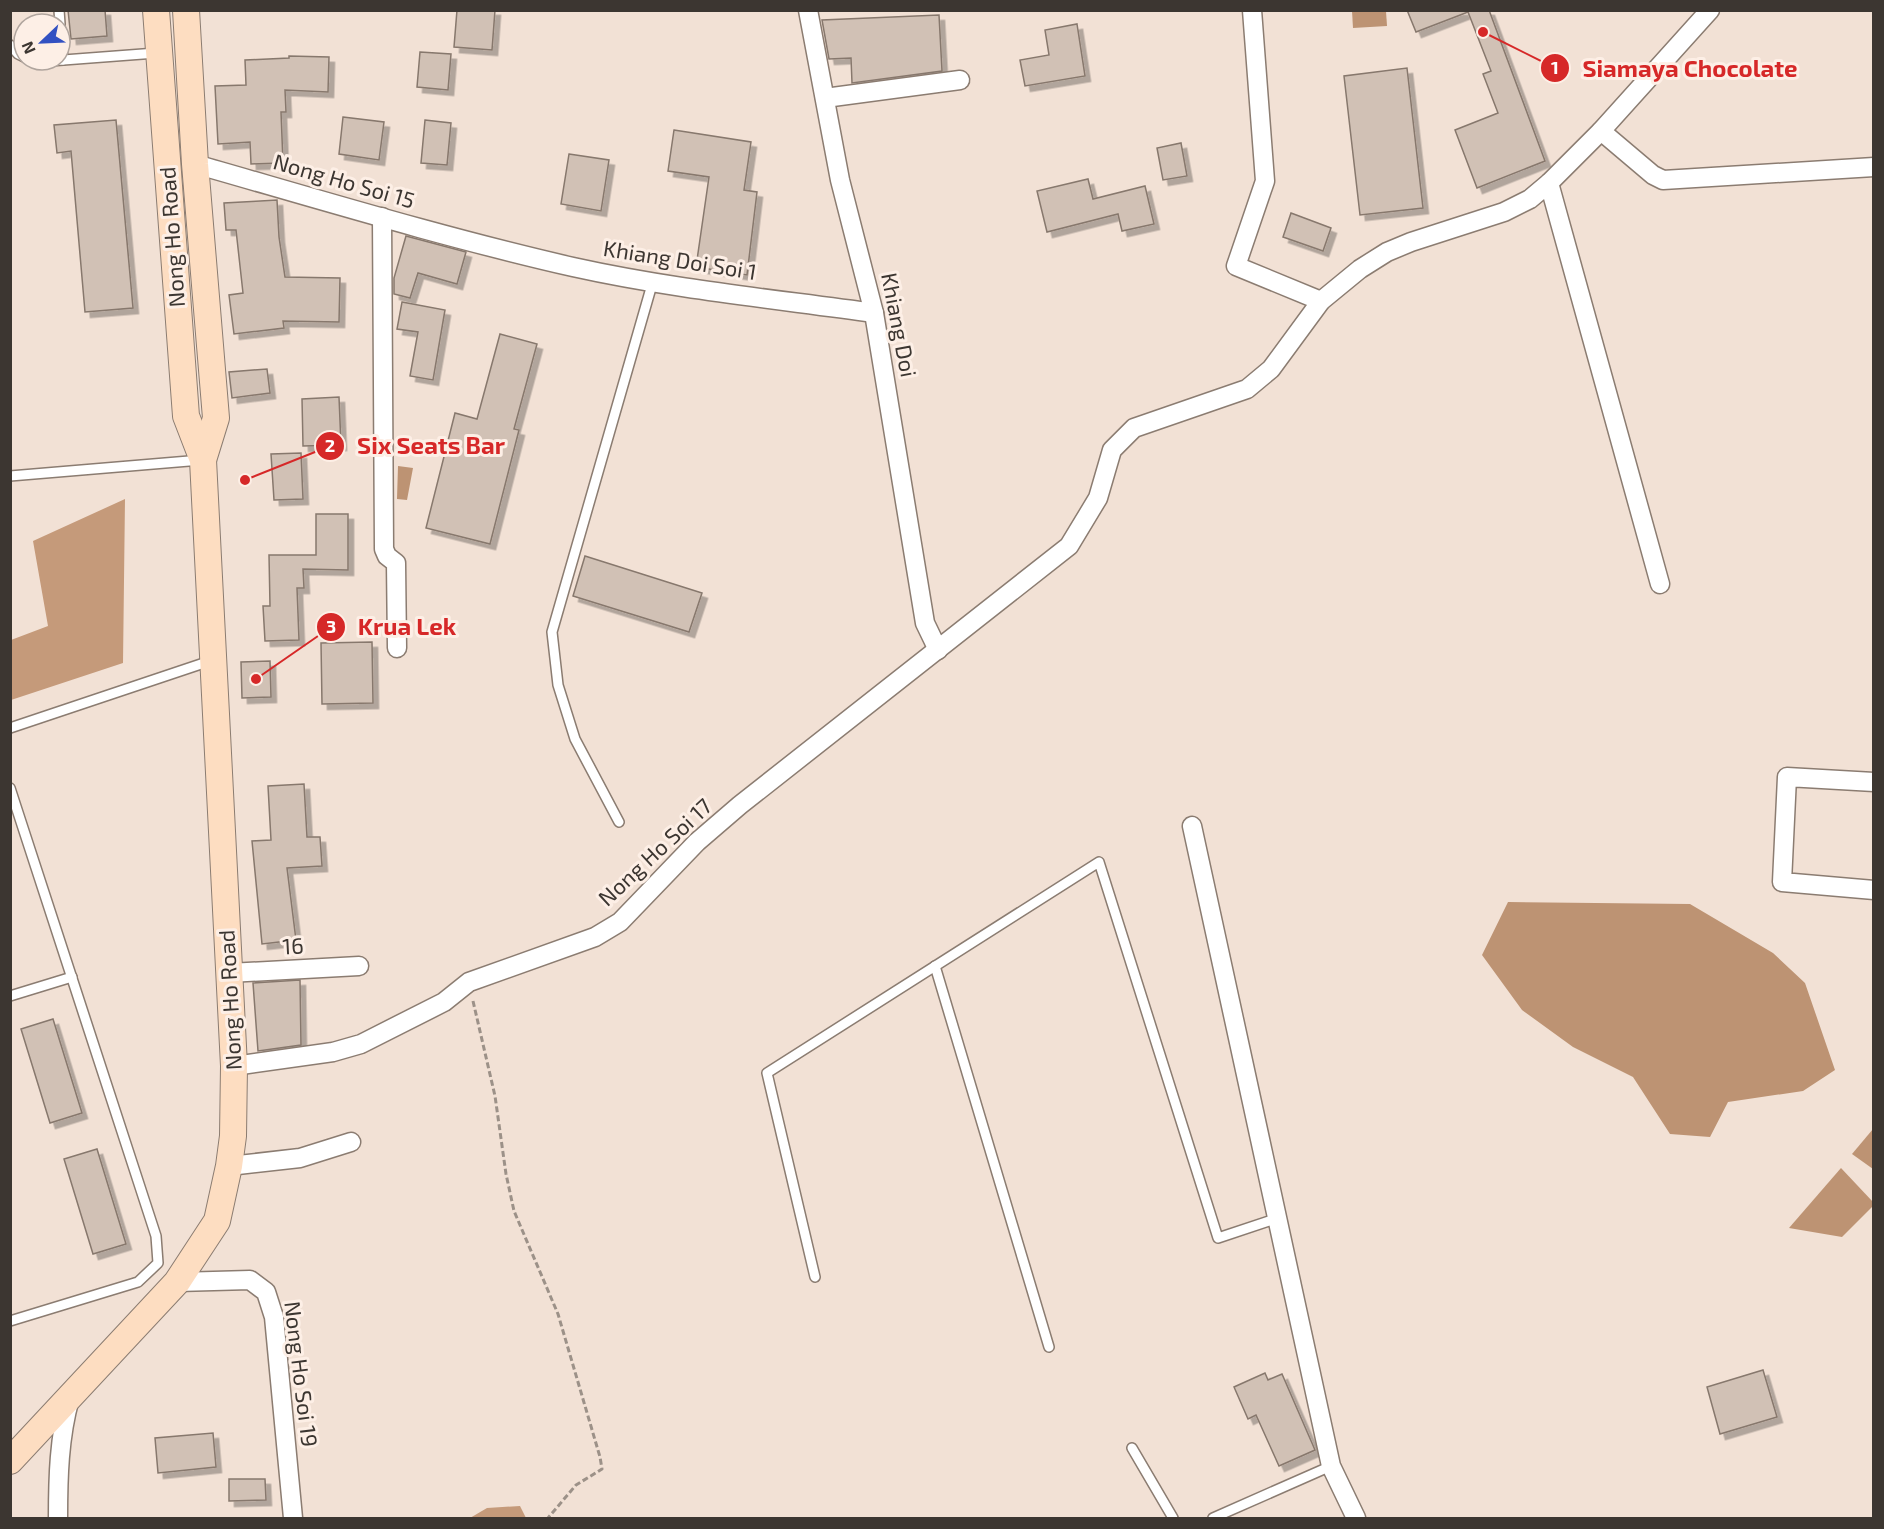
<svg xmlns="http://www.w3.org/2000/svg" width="1884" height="1529" font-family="'Exo 2',sans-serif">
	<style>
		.forest { fill: #c59a7a }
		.water { fill: #bd9373 }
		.building { fill: #d1c1b5; stroke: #87786d; stroke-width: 1.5; filter: url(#shadow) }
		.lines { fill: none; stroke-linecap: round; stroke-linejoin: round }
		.lane-casing { stroke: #8b7c71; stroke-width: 12 }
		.street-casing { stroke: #8b7c71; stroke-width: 21 }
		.secondary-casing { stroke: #8b7c71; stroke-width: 28 }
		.path { stroke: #9c9188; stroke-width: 3; stroke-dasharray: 6 3; stroke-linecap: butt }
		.lane { stroke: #fff; stroke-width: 9 }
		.street { stroke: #fff; stroke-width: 18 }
		.secondary { stroke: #fdddc1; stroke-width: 26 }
		.labels { text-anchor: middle; stroke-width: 6; stroke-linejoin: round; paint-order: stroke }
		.street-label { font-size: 22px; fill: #3c3631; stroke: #fdefe6 }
		.leader { fill: none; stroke: #d62828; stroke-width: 2 }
		.callout-dot { fill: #d62828; stroke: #fdefe6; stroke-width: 2 }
		.mark-label { font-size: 18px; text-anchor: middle; font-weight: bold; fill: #fff }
		.callout-label { font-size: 24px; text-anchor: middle; font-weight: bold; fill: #d62828; stroke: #fdefe6; stroke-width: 6; stroke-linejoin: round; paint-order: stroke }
	</style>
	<defs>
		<filter id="shadow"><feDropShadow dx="5.5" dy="5.5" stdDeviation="0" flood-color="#0004"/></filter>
	</defs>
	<rect width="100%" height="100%" fill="#f2e1d5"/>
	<g class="forest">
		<polygon points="125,499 123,663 11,700 11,640 48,626 33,541"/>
		<polygon points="520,1506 526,1518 470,1518 487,1508"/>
	</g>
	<g class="water">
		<polygon points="1352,11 1386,11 1387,26 1353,28"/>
		<polygon points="398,466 413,468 407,500 397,499"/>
		<polygon points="1508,902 1690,904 1773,953 1805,983 1835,1070 1803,1091 1728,1102 1710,1137 1670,1134 1633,1077 1573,1047 1522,1010 1482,955"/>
		<polygon points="1873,1129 1873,1169 1852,1154"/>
		<polygon points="1841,1168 1873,1202 1873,1206 1842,1237 1789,1228"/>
	</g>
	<g class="building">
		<polygon points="68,10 105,10 107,36 71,39"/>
		<polygon points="457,10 495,10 492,50 454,47"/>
		<polygon points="1407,10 1489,10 1545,161 1477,188 1455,130 1498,113 1483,74 1491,71 1468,12 1416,32"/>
		<polygon points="939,15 942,71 852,83 851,58 829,59 822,20"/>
		<polygon points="1077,24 1085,76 1025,86 1020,60 1049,55 1045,30"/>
		<polygon points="420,52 451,54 448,90 417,87"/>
		<polygon points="289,56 329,57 328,92 285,90 286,112 281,112 283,163 251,164 250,142 218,144 215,86 246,85 245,60 289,58"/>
		<polygon points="1407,68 1423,208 1360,215 1344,76"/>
		<polygon points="343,117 384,122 379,160 339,154"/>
		<polygon points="116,120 133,308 85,312 71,151 57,153 54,125"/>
		<polygon points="425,120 451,123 447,165 421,163"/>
		<polygon points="674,130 751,142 744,190 757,192 747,275 696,267 709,177 668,171"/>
		<polygon points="1181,143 1187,176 1163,180 1157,148"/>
		<polygon points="569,154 609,160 601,211 561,204"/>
		<polygon points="1088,179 1093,199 1145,186 1154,224 1122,231 1118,214 1047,232 1037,191"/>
		<polygon points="277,200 279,237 285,277 340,278 339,322 283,321 284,328 234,334 229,295 243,293 236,230 226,230 224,203"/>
		<polygon points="1291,213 1331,228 1323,251 1283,237"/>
		<polygon points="406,236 466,252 457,284 418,273 410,298 394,294 394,278"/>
		<polygon points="402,302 445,310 433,380 410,376 418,332 397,329"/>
		<polygon points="500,334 537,344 514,429 519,430 490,544 426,528 455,413 477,419"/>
		<polygon points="267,369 270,393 232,398 229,372"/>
		<polygon points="339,397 341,445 303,446 302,399"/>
		<polygon points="301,453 303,499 274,500 271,454"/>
		<polygon points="316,514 348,514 348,570 303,569 304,588 297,588 299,640 265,641 263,606 270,606 269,555 316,555"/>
		<polygon points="585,556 702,593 689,632 573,596"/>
		<polygon points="372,642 373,703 322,704 321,643"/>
		<polygon points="270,661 271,697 242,698 241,662"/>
		<polygon points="304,784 307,837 320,837 322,866 287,868 296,940 262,944 252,841 271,840 268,786"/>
		<polygon points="300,980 301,1045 258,1051 253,983"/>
		<polygon points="53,1019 82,1113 50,1123 21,1029"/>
		<polygon points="97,1149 126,1244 93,1254 64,1159"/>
		<polygon points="1763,1370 1777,1417 1720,1434 1707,1387"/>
		<polygon points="1265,1373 1268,1380 1282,1374 1315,1450 1279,1466 1256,1415 1248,1419 1234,1387"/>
		<polygon points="213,1433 216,1467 158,1473 155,1438"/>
		<polygon points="229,1479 265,1479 266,1500 229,1501"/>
	</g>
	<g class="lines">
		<g class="lane-casing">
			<g id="lane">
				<polyline points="59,10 60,24"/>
				<polyline points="60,27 63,60"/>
				<polyline points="10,45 18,54 24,57"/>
				<polyline points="32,60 37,62 156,53"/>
				<polyline points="10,476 201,460"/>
				<polyline points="10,728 210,661"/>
				<polyline points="10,788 156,1236 158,1263 138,1282 10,1321"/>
				<polyline points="619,822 575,739 558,685 552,632 653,281"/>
				<polyline points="935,966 1049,1347"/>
				<polyline points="10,996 72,977"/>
				<polyline points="815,1277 767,1073 1099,862 1218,1238 1278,1218"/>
				<polyline points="1132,1448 1173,1518"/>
				<polyline points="1213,1518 1331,1466"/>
			</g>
		</g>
		<g class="street-casing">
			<g id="street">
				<polyline points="808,10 840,180 874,313 925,623 938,650"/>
				<polyline points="1252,10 1265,181 1236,266 1321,301"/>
				<polyline points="825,98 960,80"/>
				<polyline points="1601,131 1653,175 1663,180 1874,167"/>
				<path d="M 195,164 C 321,200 446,238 573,267 C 672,289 774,299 874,313"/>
				<polyline points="1549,183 1660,584"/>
				<polyline points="382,217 384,549 387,556 396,563 397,648"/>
				<polyline points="1874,782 1787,777 1782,882 1874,890"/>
				<polyline points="1192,826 1331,1466 1356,1518"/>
				<polyline points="229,973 359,966"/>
				<polyline points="234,1066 333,1052 361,1044 444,1002 469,982 595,937 620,922 697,842 740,805 1069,546 1098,498 1112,450 1134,428 1247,389 1271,369 1321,301 1360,269 1387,252 1411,242 1504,212 1530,199 1549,183 1601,131 1710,10"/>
				<polyline points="229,1166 300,1158 351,1142"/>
				<polyline points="177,1282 250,1280 266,1292 274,1317 293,1518"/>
				<path d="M 58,1518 C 58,1478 59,1437 70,1398"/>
			</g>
		</g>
		<g class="secondary-casing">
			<g id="secondary">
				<polyline points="186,10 195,164 216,418 203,460"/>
				<polyline points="10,1461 177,1282 217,1221 229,1166 233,1136 234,1066 203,460 186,416 156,10"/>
			</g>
		</g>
		<polyline class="path" points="473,1001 495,1096 506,1174 514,1211 558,1314 600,1457 602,1469 576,1485 548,1518"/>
		<use href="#lane" class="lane"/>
		<use href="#street" class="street"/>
		<use href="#secondary" class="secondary"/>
	</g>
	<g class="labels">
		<g class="street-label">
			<text transform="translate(344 181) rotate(16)" y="8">Nong Ho Soi 15</text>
			<text transform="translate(172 237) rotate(-94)" y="8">Nong Ho Road</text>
			<text transform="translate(680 260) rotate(9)" y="8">Khiang Doi Soi 1</text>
			<text transform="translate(899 325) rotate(79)" y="8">Khiang Doi</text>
			<text transform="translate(655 852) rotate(-43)" y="8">Nong Ho Soi 17</text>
			<text transform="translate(293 946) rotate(-3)" y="8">16</text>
			<text transform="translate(230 1000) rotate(-93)" y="8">Nong Ho Road</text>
			<text transform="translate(301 1374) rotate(83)" y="8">Nong Ho Soi 19</text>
		</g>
	</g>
	<path class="leader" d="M1483 32L1555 68M245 480L330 446M256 679L331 627"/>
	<g class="callout-dot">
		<circle cx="1483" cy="32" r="6"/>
		<circle cx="245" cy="480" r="6"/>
		<circle cx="256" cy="679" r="6"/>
		<circle cx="1555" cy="68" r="15"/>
		<circle cx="330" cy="446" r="15"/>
		<circle cx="331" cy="627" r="15"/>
	</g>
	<g class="mark-label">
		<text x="1555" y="74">1</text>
		<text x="330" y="452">2</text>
		<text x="331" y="633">3</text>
	</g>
	<g class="callout-label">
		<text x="1690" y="77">Siamaya Chocolate</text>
		<text x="431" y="454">Six Seats Bar</text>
		<text x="407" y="635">Krua Lek</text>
	</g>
	<rect width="1884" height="1529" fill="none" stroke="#3c3631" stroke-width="24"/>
	<g transform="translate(42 42) rotate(247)"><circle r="28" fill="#fdefe6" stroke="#b0a59e" stroke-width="1.5"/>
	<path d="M0-4.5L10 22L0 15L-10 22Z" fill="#3251c2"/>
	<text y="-9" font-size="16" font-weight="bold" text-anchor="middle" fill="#3c3631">N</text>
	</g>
</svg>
